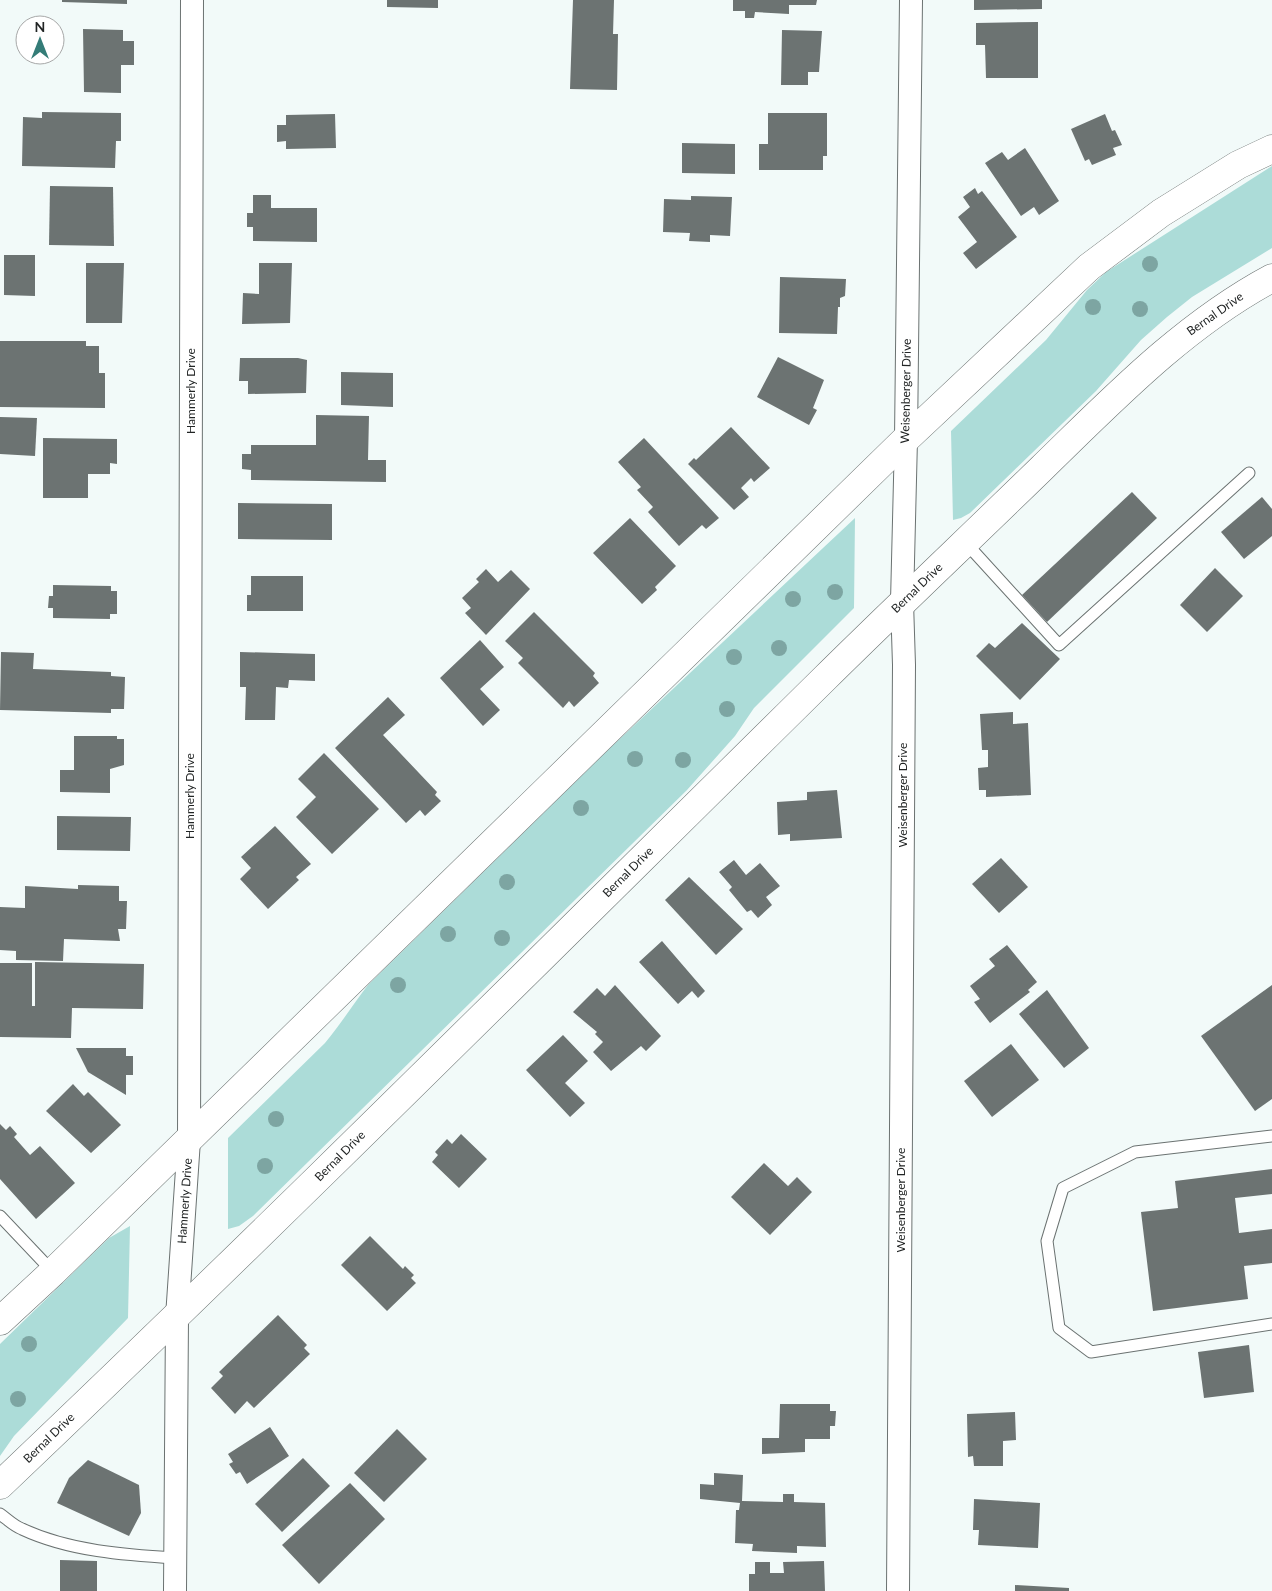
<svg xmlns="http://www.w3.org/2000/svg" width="1272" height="1591" font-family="Lato,sans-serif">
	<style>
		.green { fill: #acdcd8 }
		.building { fill: #6c7372 }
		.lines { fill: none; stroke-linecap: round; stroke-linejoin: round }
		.lane-casing { stroke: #6b7271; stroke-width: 13 }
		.street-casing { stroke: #6b7271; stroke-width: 24 }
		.secondary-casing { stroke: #6b7271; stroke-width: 29 }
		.lane { stroke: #fff; stroke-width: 11 }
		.street { stroke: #fff; stroke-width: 22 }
		.secondary { stroke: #fff; stroke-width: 28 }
		.tree { fill: #7da5a2 }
		.labels { text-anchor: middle; stroke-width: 5; stroke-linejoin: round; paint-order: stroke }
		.street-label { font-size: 12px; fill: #222525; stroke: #fff }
	</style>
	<rect width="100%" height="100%" fill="#f2faf9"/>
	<g class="green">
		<polygon points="1272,166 1272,248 1192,297 1167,317 1141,340 1096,391 970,513 961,518 953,520 951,431 1046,340 1087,290 1106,272"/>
		<path d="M 855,518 L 854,608 L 754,708 L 735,736 L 687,790 L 253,1216 L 239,1226 L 228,1229 L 228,1138 L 325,1043 C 341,1024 353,1004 368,985 L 609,749 Z"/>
		<polygon points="130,1226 128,1318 14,1436 0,1456 0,1344 109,1238"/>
	</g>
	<g class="building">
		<polygon points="62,0 127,0 127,4 62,2"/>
		<polygon points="387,0 438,0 438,8 387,7"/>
		<polygon points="573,0 614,0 613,34 618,34 617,90 570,89"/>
		<polygon points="733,0 817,0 816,5 789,5 789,14 755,12 754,18 745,18 745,11 733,11"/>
		<polygon points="974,0 1042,0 1042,9 974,10"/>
		<polygon points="1038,22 1038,78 986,78 985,45 976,45 976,23"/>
		<polygon points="83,29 123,30 123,41 134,41 134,65 121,65 121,93 84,92"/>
		<polygon points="782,30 822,31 819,72 808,72 808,85 781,85"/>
		<polygon points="42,112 121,113 121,141 116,141 115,168 22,166 23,117 42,118"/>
		<polygon points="768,113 827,113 827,156 823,156 823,170 759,170 759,144 768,144"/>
		<polygon points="335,114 336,148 286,149 286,141 277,142 277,125 286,125 286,115"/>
		<polygon points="1105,114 1112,131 1115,130 1122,145 1113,148 1116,155 1092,165 1089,159 1085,161 1071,129"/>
		<polygon points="682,143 735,144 735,174 682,173"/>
		<polygon points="1025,148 1059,201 1039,215 1034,207 1021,216 985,163 1002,152 1008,160"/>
		<polygon points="50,186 113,187 114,246 49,245"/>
		<polygon points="975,188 978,194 982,191 1017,237 976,269 963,253 977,242 958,217 970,207 963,197"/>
		<polygon points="253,195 271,195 271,208 317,208 317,242 253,241 253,227 247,227 247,213 253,213"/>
		<polygon points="691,196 732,197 730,236 710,235 710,242 689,241 690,233 663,232 664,199 691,200"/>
		<polygon points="4,255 35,255 35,296 4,295"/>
		<polygon points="86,263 124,263 122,323 86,323"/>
		<polygon points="259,263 292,263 290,323 242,324 243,293 259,294"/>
		<polygon points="780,277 846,279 845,296 840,298 840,307 838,307 837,334 779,333"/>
		<polygon points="0,341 86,341 86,346 99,346 99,373 105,373 105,408 0,407"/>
		<polygon points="778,357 824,380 813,408 817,410 809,425 757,397"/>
		<polygon points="240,358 298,358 307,360 306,393 248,394 248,381 239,381"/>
		<polygon points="341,372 393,373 393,407 341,405"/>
		<polygon points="316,415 369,416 368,460 386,460 386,482 251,480 251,470 242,469 242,454 251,454 251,445 316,445"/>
		<polygon points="0,417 37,418 35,456 0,454"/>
		<polygon points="731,427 770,468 754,482 751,478 741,488 749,497 734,510 688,464 694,458 696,460"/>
		<polygon points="43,438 117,439 117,464 110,463 110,474 88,474 88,498 43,498"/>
		<polygon points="644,438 719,518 706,529 702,525 679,546 648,512 653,507 637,490 641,487 618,462"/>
		<polygon points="1132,492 1157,518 1047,622 1022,595"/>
		<polygon points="1262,497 1272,509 1272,536 1244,559 1221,532"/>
		<polygon points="238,503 332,504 332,540 238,539"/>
		<polygon points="630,518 676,566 655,587 657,590 642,604 593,553"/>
		<polygon points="1215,568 1243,596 1207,632 1180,605"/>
		<polygon points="486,569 498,582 511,570 530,589 486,635 465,613 471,608 462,598 479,582 476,579"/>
		<polygon points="251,576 303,576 303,611 247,611 247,595 251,595"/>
		<polygon points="53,585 111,586 111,591 117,591 117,614 110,614 110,619 53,618 53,608 48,608 49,596 53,596"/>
		<polygon points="534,612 595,673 593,676 599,683 574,707 569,701 563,708 518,663 523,658 505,641"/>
		<polygon points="1022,623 1060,659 1020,700 976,656 989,643 995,648"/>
		<polygon points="480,640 504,667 480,689 500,710 483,726 440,678"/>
		<polygon points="1,652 34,653 33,669 111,672 111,676 125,677 124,709 111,709 111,713 0,710"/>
		<polygon points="240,652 315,654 315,681 289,680 288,688 276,687 275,720 245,720 246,687 240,687"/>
		<polygon points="388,697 405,715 383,735 437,792 435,795 441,801 425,816 420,810 406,823 335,748"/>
		<polygon points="1013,712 1013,724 1028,723 1031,795 986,797 986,790 979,790 978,768 988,767 988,750 982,750 980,714"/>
		<polygon points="74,736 117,736 117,739 124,739 124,765 110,769 110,793 60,792 60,770 74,770"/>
		<polygon points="324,753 379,809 332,854 296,817 316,797 298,779"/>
		<polygon points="837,790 842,838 790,841 790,834 778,835 777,802 807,800 807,792"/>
		<polygon points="57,816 131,817 130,851 57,850"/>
		<polygon points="275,826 311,864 296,877 299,880 268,909 240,879 251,868 241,857"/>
		<polygon points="1001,858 1028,887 999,913 972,884"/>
		<polygon points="734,860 746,875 760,863 780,886 766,897 772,905 758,918 751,910 747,912 729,890 732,887 719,872"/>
		<polygon points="689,877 743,929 716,955 665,900"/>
		<polygon points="78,885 119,886 119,901 127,901 126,929 118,929 120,941 64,939 63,961 16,960 16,951 0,950 0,907 25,908 25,886 78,889"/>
		<polygon points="662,941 705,991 698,998 692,991 678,1004 639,962"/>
		<polygon points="1007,945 1037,982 1028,990 1030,992 990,1023 974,1002 980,999 970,986 995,966 989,959"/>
		<polygon points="35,962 144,964 143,1009 72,1008 71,1038 0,1037 0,963 32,963 32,1006 35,1006"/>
		<polygon points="615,985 661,1036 646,1051 641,1046 611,1071 593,1052 603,1042 595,1034 597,1032 573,1012 597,988 605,996"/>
		<polygon points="1272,985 1272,1099 1255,1111 1201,1036"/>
		<polygon points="1047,990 1089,1048 1064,1068 1019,1014"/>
		<polygon points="563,1035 588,1061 565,1083 585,1103 570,1117 526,1070"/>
		<polygon points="1011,1044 1039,1080 992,1117 964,1081"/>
		<polygon points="76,1048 126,1048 126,1056 133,1056 133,1075 126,1075 126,1095 88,1072"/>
		<polygon points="73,1084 84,1096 88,1092 121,1125 91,1153 46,1111"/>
		<polygon points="0,1124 6,1130 10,1126 17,1134 14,1137 30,1155 40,1146 75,1183 36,1219 0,1179"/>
		<polygon points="461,1134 487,1159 459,1188 432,1162 438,1155 435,1152 447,1139 452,1144"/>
		<polygon points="764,1163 788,1186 797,1177 812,1192 770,1235 731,1197"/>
		<polygon points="1272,1169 1272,1194 1235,1198 1239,1233 1272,1229 1272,1263 1244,1266 1248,1299 1153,1311 1141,1212 1178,1208 1175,1181"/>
		<polygon points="370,1236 403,1269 405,1266 414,1275 411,1278 416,1283 387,1311 341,1265"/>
		<polygon points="278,1315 307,1345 304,1348 310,1354 254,1408 247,1401 235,1414 211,1388 223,1376 219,1372"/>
		<polygon points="1249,1345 1254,1392 1204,1398 1198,1352"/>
		<polygon points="780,1404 830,1404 830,1411 836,1411 835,1426 830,1426 830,1439 805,1439 805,1452 762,1454 762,1438 779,1438"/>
		<polygon points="1015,1412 1016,1440 1003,1441 1003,1466 974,1466 973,1456 968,1457 967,1414"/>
		<polygon points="270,1427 289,1456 247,1484 240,1472 236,1474 229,1464 233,1462 228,1454"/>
		<polygon points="397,1429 427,1459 384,1502 354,1473"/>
		<polygon points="303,1458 330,1486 282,1532 255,1504"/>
		<polygon points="88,1460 139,1485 141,1513 129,1536 57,1503 69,1478"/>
		<polygon points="714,1473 743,1475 742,1501 783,1502 783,1494 794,1494 794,1502 825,1503 826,1547 797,1546 797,1553 752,1551 753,1544 735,1543 736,1510 739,1510 740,1503 700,1499 700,1484 714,1485"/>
		<polygon points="350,1483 385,1519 319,1584 282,1545"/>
		<polygon points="974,1499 1040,1503 1038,1548 978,1545 979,1530 973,1530"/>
		<polygon points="60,1560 97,1561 97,1591 60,1591"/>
		<polygon points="824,1561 825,1591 749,1591 749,1574 755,1574 755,1562 770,1562 770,1573 784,1573 783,1562"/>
		<polygon points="1015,1585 1069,1588 1069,1591 1015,1591"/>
	</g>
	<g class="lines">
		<g class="lane-casing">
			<g id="lane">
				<polyline points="965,542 1059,645 1249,473"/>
				<polyline points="1272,1136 1135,1152 1063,1188 1047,1241 1059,1328 1091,1352 1272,1324"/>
				<polyline points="0,1216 53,1272"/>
				<path d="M 0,1514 C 7,1519 14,1526 22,1529 C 69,1551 125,1555 176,1558"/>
			</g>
		</g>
		<g class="street-casing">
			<g id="street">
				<polyline points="175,1591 177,1317 189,1140 192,0"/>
				<polyline points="898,1591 904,665 902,602 906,439 911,0"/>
			</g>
		</g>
		<g class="secondary-casing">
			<g id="secondary">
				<polyline points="0,1321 53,1272 906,439 1089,267 1161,213 1238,165 1272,149"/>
				<path d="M 0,1485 C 279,1220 552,947 826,677 C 897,607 970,538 1042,468 C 1113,399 1184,325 1272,278"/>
			</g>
		</g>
		<use href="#lane" class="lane"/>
		<use href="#street" class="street"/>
		<use href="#secondary" class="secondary"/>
	</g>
	<g class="tree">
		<circle cx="1150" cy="264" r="8"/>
		<circle cx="1093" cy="307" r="8"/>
		<circle cx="1140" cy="309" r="8"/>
		<circle cx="835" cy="592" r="8"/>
		<circle cx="793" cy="599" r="8"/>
		<circle cx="779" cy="648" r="8"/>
		<circle cx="734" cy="657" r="8"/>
		<circle cx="727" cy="709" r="8"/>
		<circle cx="635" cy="759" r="8"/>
		<circle cx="683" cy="760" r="8"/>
		<circle cx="581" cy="808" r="8"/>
		<circle cx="507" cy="882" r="8"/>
		<circle cx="448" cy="934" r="8"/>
		<circle cx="502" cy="938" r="8"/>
		<circle cx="398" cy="985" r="8"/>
		<circle cx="276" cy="1119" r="8"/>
		<circle cx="265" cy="1166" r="8"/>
		<circle cx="29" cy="1344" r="8"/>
		<circle cx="18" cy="1399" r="8"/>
	</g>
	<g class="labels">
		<g class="street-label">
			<text transform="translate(1215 314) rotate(-35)" y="4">Bernal Drive</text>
			<text transform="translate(191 391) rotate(-90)" y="4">Hammerly Drive</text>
			<text transform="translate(906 391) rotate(-89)" y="4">Weisenberger Drive</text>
			<text transform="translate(917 588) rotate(-44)" y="4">Bernal Drive</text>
			<text transform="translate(903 795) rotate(-90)" y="4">Weisenberger Drive</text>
			<text transform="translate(190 796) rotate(-90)" y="4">Hammerly Drive</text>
			<text transform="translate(628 872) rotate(-45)" y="4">Bernal Drive</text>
			<text transform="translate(340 1156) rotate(-45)" y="4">Bernal Drive</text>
			<text transform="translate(901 1200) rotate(-90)" y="4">Weisenberger Drive</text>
			<text transform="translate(185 1201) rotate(-86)" y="4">Hammerly Drive</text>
			<text transform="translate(49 1438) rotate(-44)" y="4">Bernal Drive</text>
		</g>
	</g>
	<g transform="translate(40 40)"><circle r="24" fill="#ffffff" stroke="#a7a8a8"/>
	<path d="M0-4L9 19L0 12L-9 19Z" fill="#347c77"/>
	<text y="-8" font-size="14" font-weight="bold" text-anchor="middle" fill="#222525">N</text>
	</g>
</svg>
